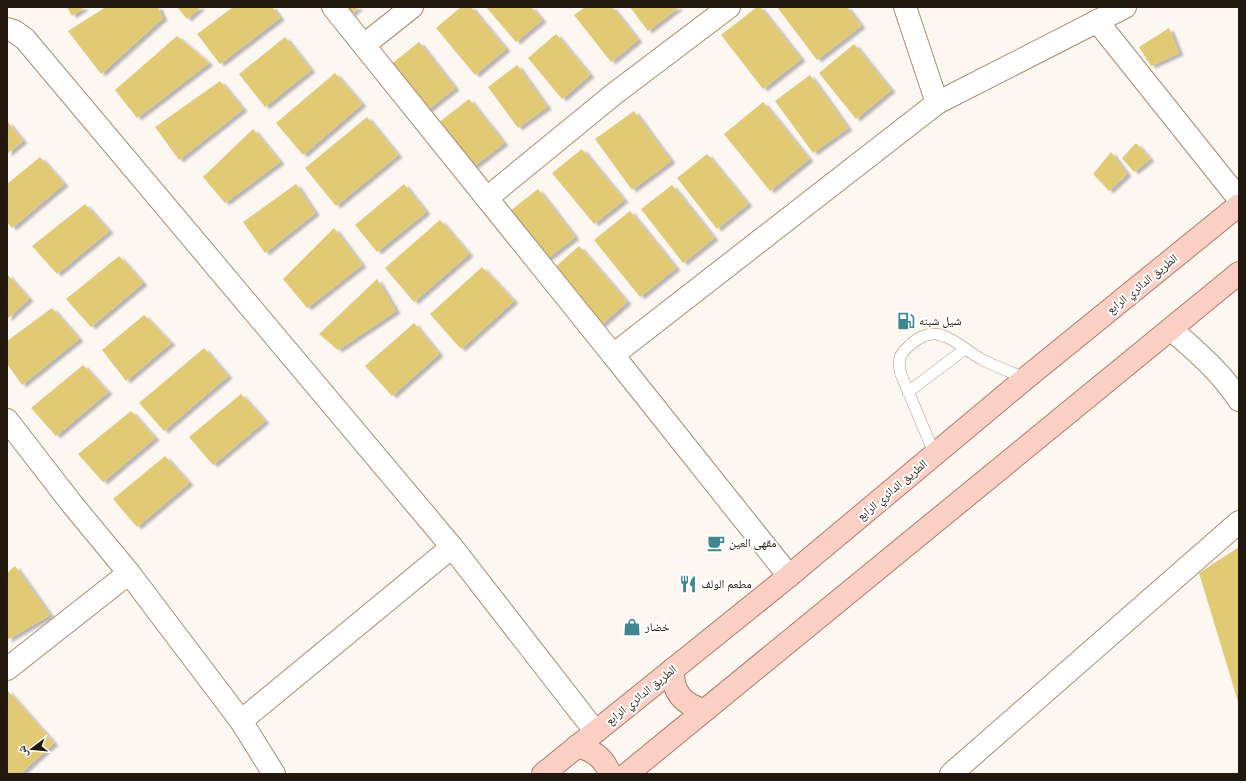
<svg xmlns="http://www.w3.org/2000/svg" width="1246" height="781" font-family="'PT Serif','Noto Naskh Arabic',serif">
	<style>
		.building { fill: #e2ca74; filter: url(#shadow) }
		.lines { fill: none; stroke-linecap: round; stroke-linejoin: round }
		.service-casing { stroke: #a68b71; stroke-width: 12 }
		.minor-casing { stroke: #a68b71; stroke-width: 24 }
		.primary-casing { stroke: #ad7b6a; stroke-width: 24 }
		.service { stroke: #fff; stroke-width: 11 }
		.minor { stroke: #fff; stroke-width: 22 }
		.primary { stroke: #fbd0c4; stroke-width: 22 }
		.labels { text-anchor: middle; stroke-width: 4; stroke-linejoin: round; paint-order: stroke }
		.street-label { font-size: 12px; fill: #23180e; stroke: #fff }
		.poi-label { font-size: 12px; fill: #23180e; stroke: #fff; text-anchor: start }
	</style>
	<defs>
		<filter id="shadow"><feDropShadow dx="4.5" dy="2.5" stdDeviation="1" flood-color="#0004"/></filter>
	</defs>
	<rect width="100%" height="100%" fill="#fdf7f2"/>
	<g class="building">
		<polygon points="67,7 85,7 72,16"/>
		<polygon points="106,7 158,7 163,18 101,74 68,31"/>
		<polygon points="177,7 201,7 187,19"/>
		<polygon points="233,7 272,7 280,18 220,64 197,34"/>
		<polygon points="346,7 359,7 351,14"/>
		<polygon points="461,7 471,7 506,49 475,75 436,28"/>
		<polygon points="486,7 531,7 542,20 516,42"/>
		<polygon points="585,7 612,7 638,40 611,62 574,15"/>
		<polygon points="630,7 679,7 648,31"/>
		<polygon points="757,7 760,7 801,59 763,89 721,35"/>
		<polygon points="777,7 847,7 861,26 817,60"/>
		<polygon points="1169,28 1179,53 1151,66 1139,47"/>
		<polygon points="556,34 590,75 562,99 528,58"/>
		<polygon points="177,36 209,63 137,118 115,90"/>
		<polygon points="285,37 311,70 265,107 239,74"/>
		<polygon points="419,42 455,88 425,112 389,66"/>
		<polygon points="854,44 891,90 856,119 819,73"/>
		<polygon points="517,65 547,107 518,128 488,87"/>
		<polygon points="335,73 362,104 303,155 276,123"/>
		<polygon points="810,75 848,128 813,153 775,101"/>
		<polygon points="220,81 243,109 179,160 155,127"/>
		<polygon points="469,99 504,143 473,167 438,123"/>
		<polygon points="763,102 809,159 770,191 724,134"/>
		<polygon points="634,111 671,161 632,190 595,139"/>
		<polygon points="367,117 398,155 336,206 305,168"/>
		<polygon points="7,121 23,141 7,154"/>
		<polygon points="253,129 280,162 225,203 203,177"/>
		<polygon points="1136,143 1150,159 1134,172 1122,158"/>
		<polygon points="582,149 624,200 594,224 552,173"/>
		<polygon points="1111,152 1127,174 1109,191 1093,174"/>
		<polygon points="707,154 748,204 717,229 677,178"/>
		<polygon points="40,157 64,184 12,228 7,222 7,184"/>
		<polygon points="296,184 315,213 265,253 243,222"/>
		<polygon points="404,184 426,212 377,252 355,225"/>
		<polygon points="672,185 714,238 683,263 641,209"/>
		<polygon points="538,189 575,237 547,259 510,211"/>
		<polygon points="85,204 109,231 57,274 32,246"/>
		<polygon points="630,211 676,268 640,297 594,240"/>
		<polygon points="440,220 469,254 414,302 385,268"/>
		<polygon points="334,228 362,265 307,308 283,279"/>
		<polygon points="579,246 627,302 601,325 553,269"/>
		<polygon points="119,256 143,283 91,327 66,299"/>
		<polygon points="482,267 514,301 461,349 430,314"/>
		<polygon points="7,274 29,299 7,319"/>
		<polygon points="377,279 396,311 338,350 319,334"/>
		<polygon points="52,308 79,339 22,385 7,364 7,341"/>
		<polygon points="144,315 171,343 126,381 102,350"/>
		<polygon points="414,323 439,354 392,396 365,366"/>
		<polygon points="204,348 228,376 164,431 139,403"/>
		<polygon points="83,365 108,392 56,436 31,408"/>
		<polygon points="241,394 265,421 213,465 189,437"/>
		<polygon points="131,411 155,438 103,482 78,454"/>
		<polygon points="165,456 189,483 137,527 113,499"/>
		<polygon points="1239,547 1239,705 1199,573"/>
		<polygon points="15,566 50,615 7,640 7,573"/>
		<polygon points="7,690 54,743 20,774 7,774"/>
	</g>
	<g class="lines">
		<g class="service-casing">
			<g id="service">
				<polyline points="908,392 965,349"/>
				<path d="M 935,455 L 900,372 C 898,357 900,354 910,345 C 917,339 925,333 935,334 C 951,335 969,353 983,360 C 997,367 1012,373 1026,378"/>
			</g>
		</g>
		<g class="minor-casing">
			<g id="minor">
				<polyline points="333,7 613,355"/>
				<polyline points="1097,21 1239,199"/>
				<polyline points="7,29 14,31 25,39 452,547 595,731"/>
				<polyline points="364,45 412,7"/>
				<polyline points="937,103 1125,7"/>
				<polyline points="487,198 614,94 729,7"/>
				<path d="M 1171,329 C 1196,351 1221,372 1239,400"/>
				<polyline points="7,420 72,504 129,573 241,721 452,547"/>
				<polyline points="789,576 613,355 937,103 905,7"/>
				<polyline points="7,669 129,573"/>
				<polyline points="241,721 274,774"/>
				<polyline points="951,774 1239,522"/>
			</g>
		</g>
		<g class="primary-casing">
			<g id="primary">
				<path d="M 673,669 C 672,692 683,705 705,710"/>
				<path d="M 577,746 C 593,750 604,758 610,774"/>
				<polyline points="543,774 789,576 1026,378 1239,205"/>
				<polyline points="627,774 1239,273"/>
			</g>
		</g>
		<use href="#service" class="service"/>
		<use href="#minor" class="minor"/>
		<use href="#primary" class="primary"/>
	</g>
	<defs>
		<g id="fuel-bare" transform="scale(1.38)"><path d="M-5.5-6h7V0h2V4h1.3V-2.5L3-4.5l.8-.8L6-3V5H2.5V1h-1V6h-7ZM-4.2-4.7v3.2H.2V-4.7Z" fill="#408691" stroke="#fff" stroke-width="2.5" paint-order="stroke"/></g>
		<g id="cafe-bare" transform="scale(1.38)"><path d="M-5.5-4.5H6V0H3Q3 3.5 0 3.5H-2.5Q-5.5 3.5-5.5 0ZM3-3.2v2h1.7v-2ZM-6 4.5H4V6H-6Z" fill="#408691" stroke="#fff" stroke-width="2.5" paint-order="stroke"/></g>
		<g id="restaurant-bare" transform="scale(1.38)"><path d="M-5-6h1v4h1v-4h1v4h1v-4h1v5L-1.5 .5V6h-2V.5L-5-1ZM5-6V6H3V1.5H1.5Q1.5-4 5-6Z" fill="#408691" stroke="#fff" stroke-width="2.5" paint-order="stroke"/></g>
		<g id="shop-bare" transform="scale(1.38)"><path d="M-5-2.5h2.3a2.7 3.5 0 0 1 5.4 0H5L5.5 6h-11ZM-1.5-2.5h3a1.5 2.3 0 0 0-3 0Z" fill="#408691" stroke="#fff" stroke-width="2.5" paint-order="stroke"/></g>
	</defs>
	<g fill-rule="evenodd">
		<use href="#fuel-bare" x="906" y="321"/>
		<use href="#cafe-bare" x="716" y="543"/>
		<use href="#restaurant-bare" x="688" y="584"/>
		<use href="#shop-bare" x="632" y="627"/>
	</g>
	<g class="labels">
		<g class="street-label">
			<text transform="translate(1142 284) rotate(-39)" y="4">الطريق الدائري الرابع</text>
			<text transform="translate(892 490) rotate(-40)" y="4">الطريق الدائري الرابع</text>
			<text transform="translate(641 695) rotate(-39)" y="4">الطريق الدائري الرابع</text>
		</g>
		<g class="poi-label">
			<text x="919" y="325">شيل شبنه</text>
			<text x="729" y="547">مقهى العين</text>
			<text x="701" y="588">مطعم الولف</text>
			<text x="645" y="631">خضار</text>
		</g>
	</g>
	<rect width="1246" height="781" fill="none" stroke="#23180e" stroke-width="16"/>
	<g transform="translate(32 749) rotate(254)" stroke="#ffffff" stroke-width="3" paint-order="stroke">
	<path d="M0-3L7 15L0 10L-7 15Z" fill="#23180e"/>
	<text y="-6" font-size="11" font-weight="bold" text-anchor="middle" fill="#23180e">ش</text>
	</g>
</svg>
